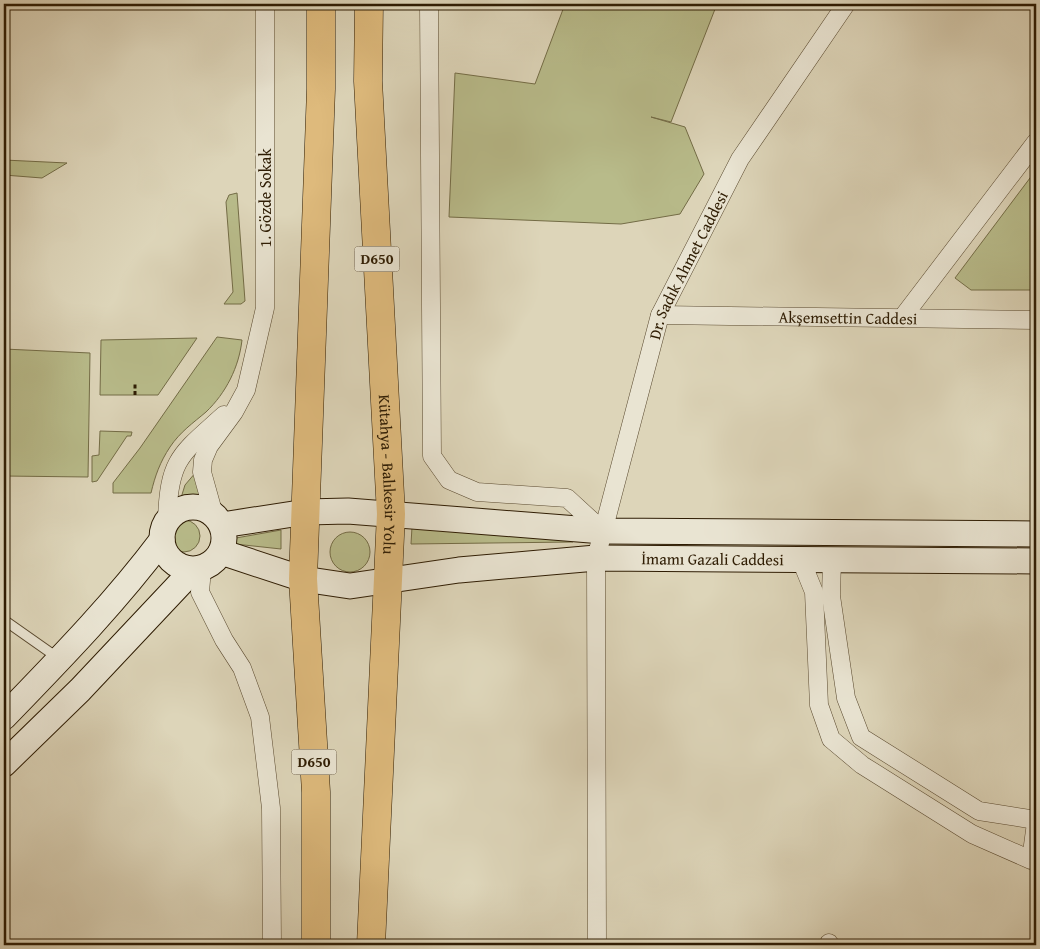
<svg xmlns="http://www.w3.org/2000/svg" width="1040" height="949" font-family="'Gentium Book Plus',serif">
	<style>
		.green { fill: #b8bb8a; stroke: #736c46 }
		.lines { fill: none; stroke-linecap: round; stroke-linejoin: round }
		.lane-casing { stroke: #5a4a30; stroke-width: 11 }
		.street-casing { stroke: #5a4a30; stroke-width: 19 }
		.secondary-casing { stroke: #2e1c03; stroke-width: 27 }
		.highway-casing { stroke: #2e1c03; stroke-width: 29 }
		.path { stroke: #2e1c03; stroke-width: 3; stroke-dasharray: 4 2.5; stroke-linecap: butt }
		.lane { stroke: #e9e4d2; stroke-width: 9 }
		.street { stroke: #e9e4d2; stroke-width: 18 }
		.secondary { stroke: #e9e4d2; stroke-width: 25 }
		.highway { stroke: #deba7c; stroke-width: 28 }
		.labels { text-anchor: middle; stroke-width: 5; stroke-linejoin: round; paint-order: stroke }
		.shield { fill: #e9e4d2; stroke: #665841; stroke-width: 1 }
		.shield-label { font-size: 15px; font-weight: bold; fill: #2e1c03 }
		.street-label { font-size: 16px; fill: #2e1c03; stroke: #e9e4d2 }
	</style>
	<rect width="100%" height="100%" fill="#ddd5b9"/>
	<filter id="stains"><feTurbulence type="fractalNoise" baseFrequency=".004" numOctaves="4"/><feColorMatrix values="0 0 0 0 .2 0 0 0 0 .09 0 0 0 0 .02 0 0 0 .5 -.17"/></filter>
	<radialGradient id="worn" r=".72"><stop offset=".6" stop-color="#630" stop-opacity="0"/><stop offset="1" stop-color="#630" stop-opacity=".3"/></radialGradient>
	<g class="green">
		<polygon points="565,4 717,4 671,122 651,117 685,127 704,174 680,214 621,224 449,217 455,73 535,84"/>
		<polygon points="4,160 67,163 42,178 4,175"/>
		<polygon points="1036,170 1036,290 971,290 955,278"/>
		<polygon points="237,193 245,301 241,304 224,304 233,292 226,202 229,195"/>
		<path d="M 217,337 L 242,340 C 239,367 226,393 206,412 C 193,423 180,432 170,447 C 160,462 155,476 151,493 L 113,493 L 113,483 L 140,448 Z"/>
		<polygon points="197,338 158,395 100,395 101,340"/>
		<polygon points="4,349 90,353 88,477 4,476"/>
		<polygon points="100,431 132,432 131,436 127,436 97,481 92,482 92,456 99,455"/>
		<polygon points="196,472 205,503 180,501 185,485"/>
		<circle cx="184" cy="536" r="16"/>
		<polygon points="412,527 574,536 573,542 411,544"/>
		<polygon points="281,530 281,549 235,544 236,538"/>
		<circle cx="350" cy="552" r="20"/>
	</g>
	<g class="lines">
		<g class="lane-casing">
			<polyline id="lane" points="4,620 58,658"/>
		</g>
		<g class="street-casing">
			<g id="street">
				<polyline points="429,4 432,456 449,480 477,492 567,498 603,531"/>
				<path id="s1" d="M 660,315 L 1036,320"/>
				<polyline points="902,318 1036,142"/>
				<polyline points="214,515 202,472 203,460 209,446 234,412 246,390 265,308 265,4"/>
				<path d="M 167,520 C 169,458 181,454 224,415"/>
				<polyline points="801,560 814,592 819,705 831,739 862,765 972,834 1031,860 1036,823"/>
				<polyline points="832,560 831,596 846,698 861,737 979,811 1036,820"/>
				<polyline points="202,569 200,592 224,640 242,668 260,717 271,808 272,945"/>
				<polyline points="829,943 830,945"/>
				<path id="s2" d="M 597,945 L 596,558 L 660,315 L 740,159 L 846,4"/>
			</g>
		</g>
		<g class="secondary-casing">
			<g id="secondary">
				<circle cx="193" cy="538" r="31"/>
				<polyline points="222,525 306,512 348,511 603,531 1036,534"/>
				<path id="s3" d="M 221,552 L 303,579 L 350,586 L 459,570 L 596,558 L 1036,561"/>
				<path d="M 4,717 C 59,660 114,604 162,540"/>
				<polyline points="4,764 80,690 193,570"/>
			</g>
		</g>
		<g class="highway-casing">
			<g id="highway">
				<path id="s4" d="M 369,4 L 368,81 L 391,514 L 371,945"/>
				<polyline points="316,945 316,792 303,579 321,89 321,4"/>
			</g>
		</g>
		<polyline class="path" points="135,395 135,382"/>
		<use href="#lane" class="lane"/>
		<use href="#street" class="street"/>
		<use href="#secondary" class="secondary"/>
		<use href="#highway" class="highway"/>
	</g>
	<g class="labels">
		<g class="shield">
			<rect x="354.5" y="246.5" width="45" height="25" rx="4"/>
			<rect x="291.5" y="749.5" width="45" height="25" rx="4"/>
		</g>
		<g class="shield-label">
			<text x="377" y="264">D650</text>
			<text x="314" y="767">D650</text>
		</g>
		<g class="street-label">
			<text transform="translate(265 198) rotate(-90)" y="6">1. Gözde Sokak</text>
			<text dy="6" stroke="none"><textPath href="#s2" startOffset="695">Dr. Sadık Ahmet Caddesi</textPath></text>
			<text dy="6" stroke="none"><textPath href="#s1" startOffset="188">Akşemsettin Caddesi</textPath></text>
			<text dy="6" stroke="none"><textPath href="#s4" startOffset="471">Kütahya - Balıkesir Yolu</textPath></text>
			<text dy="6" stroke="none"><textPath href="#s3" startOffset="498">İmamı Gazali Caddesi</textPath></text>
		</g>
	</g>
	<rect width="1040" height="949" fill="none" stroke="#ddd5b9" stroke-width="20"/>
	<rect x="5" y="5" width="1030" height="939" fill="none" stroke="#2e1c03" stroke-width="2.5"/>
	<rect x="10" y="10" width="1020" height="929" fill="none" stroke="#2e1c03"/>
	<rect width="100%" height="100%" filter="url(#stains)"/>
	<rect width="100%" height="100%" fill="url(#worn)"/>
</svg>
